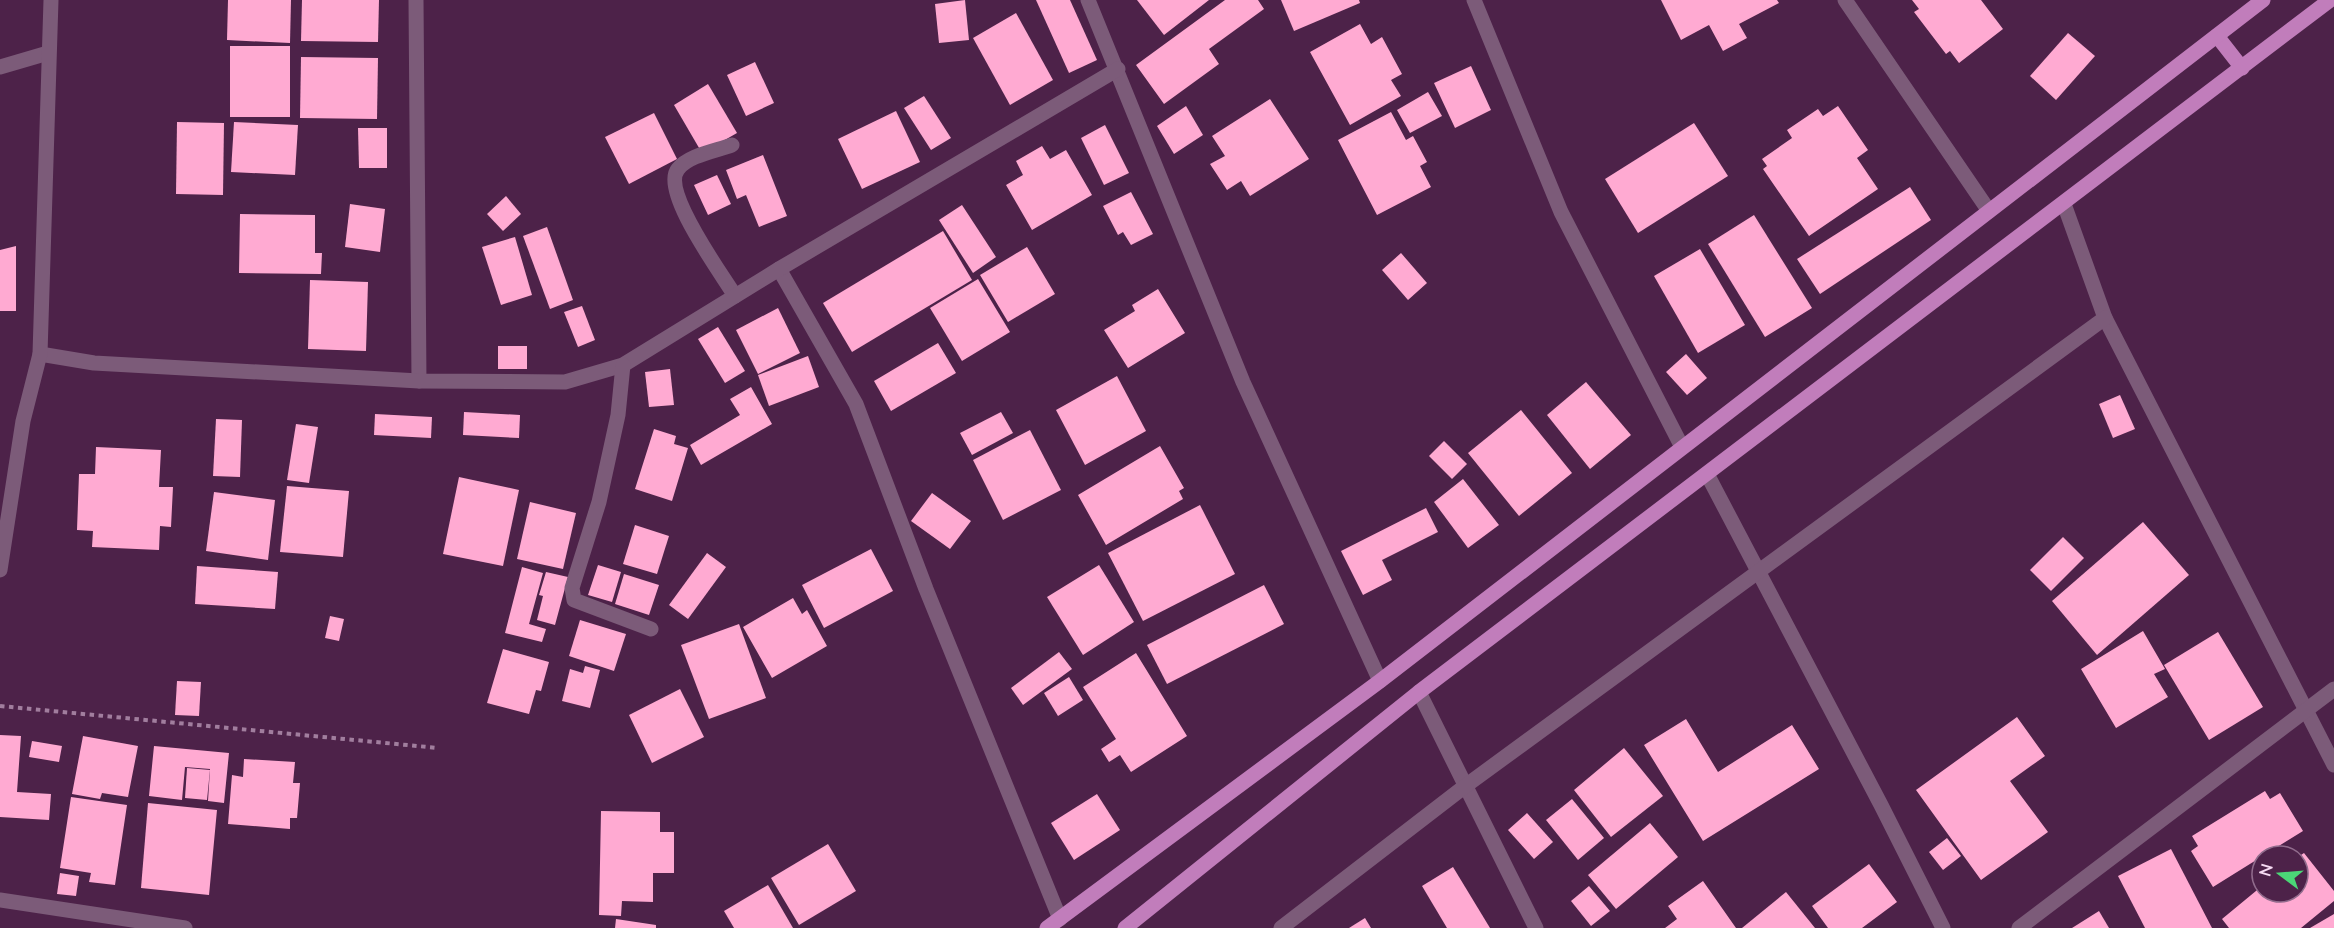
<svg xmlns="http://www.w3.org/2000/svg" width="2334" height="928" font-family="Lato,sans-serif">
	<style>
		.building { fill: #ffaad2 }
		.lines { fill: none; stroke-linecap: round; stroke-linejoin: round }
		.path { stroke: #a17e9e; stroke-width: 4; stroke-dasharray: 4.5 4.5; stroke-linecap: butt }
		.minor { stroke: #7c5b79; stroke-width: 15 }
		.primary { stroke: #c17dbb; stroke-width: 15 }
	</style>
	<rect width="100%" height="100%" fill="#4d2249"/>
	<g class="building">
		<polygon points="228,0 291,0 290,43 227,40"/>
		<polygon points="302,0 379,0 378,42 301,41"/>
		<polygon points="965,0 969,40 939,43 935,4"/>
		<polygon points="1036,0 1070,0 1097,60 1069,73"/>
		<polygon points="1137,0 1209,0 1164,35"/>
		<polygon points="1225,0 1258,0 1264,9 1209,49 1219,64 1164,104 1136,65"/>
		<polygon points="1281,0 1359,0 1360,3 1294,31"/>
		<polygon points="1661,0 1777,0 1779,3 1739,24 1747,38 1723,51 1709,25 1681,40"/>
		<polygon points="1912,0 1981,0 2003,29 1959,63 1950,51 1946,54 1914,12 1919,9"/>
		<polygon points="1016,13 1053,80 1010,105 973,38"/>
		<polygon points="1360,24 1371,44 1382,37 1402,74 1391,80 1401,96 1350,125 1310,52"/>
		<polygon points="2068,33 2095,56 2056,100 2030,76"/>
		<rect x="230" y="46" width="60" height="71"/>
		<polygon points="301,57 378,58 377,119 300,118"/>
		<polygon points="755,62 774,103 746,116 727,75"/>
		<polygon points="1471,66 1491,110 1455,128 1434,83"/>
		<polygon points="708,84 737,133 702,153 674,105"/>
		<polygon points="1428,92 1442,116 1410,133 1397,110"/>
		<polygon points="924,96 951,138 931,150 904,108"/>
		<polygon points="1270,99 1309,159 1250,196 1241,181 1227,190 1210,164 1225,156 1212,136"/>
		<polygon points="1186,106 1203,135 1174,154 1157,126"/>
		<polygon points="1838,106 1868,150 1857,158 1878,189 1809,236 1763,169 1767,166 1762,159 1792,138 1787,130 1818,109 1823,116"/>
		<polygon points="896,111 920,162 862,189 838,139"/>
		<polygon points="1391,112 1406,140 1413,136 1427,162 1420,166 1431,187 1377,215 1338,140"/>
		<polygon points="654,113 677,159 629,184 605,137"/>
		<polygon points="177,122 224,123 223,195 176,194"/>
		<polygon points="234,122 298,125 295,175 231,172"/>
		<polygon points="1694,123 1728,176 1638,233 1605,179"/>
		<polygon points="1105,125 1129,173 1104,185 1081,138"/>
		<polygon points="358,128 387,128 387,168 359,168"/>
		<polygon points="1042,146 1050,159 1066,150 1092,195 1032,230 1006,185 1023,175 1016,161"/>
		<polygon points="763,155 787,216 759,227 746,195 737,199 726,170"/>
		<polygon points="717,175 731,204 708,215 694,185"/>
		<polygon points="1910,187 1931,220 1820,294 1797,259"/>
		<polygon points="1131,192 1153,234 1131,245 1123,232 1118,235 1103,206"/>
		<polygon points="506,196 521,214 503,231 487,214"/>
		<polygon points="350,204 385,209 380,252 345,247"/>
		<polygon points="962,205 996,257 973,273 939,220"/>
		<polygon points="240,214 315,215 315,253 322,253 321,274 239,273"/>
		<polygon points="1754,215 1812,308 1765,337 1708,244"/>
		<polygon points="547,227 573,300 550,309 523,236"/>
		<polygon points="943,231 972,280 852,352 823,303"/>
		<polygon points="515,237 532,295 501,305 482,247"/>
		<polygon points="16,246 16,311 0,311 0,250"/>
		<polygon points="1027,247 1055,294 1008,322 980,275"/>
		<polygon points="1700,249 1745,325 1698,353 1654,276"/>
		<polygon points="1401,253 1427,283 1408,300 1382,270"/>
		<polygon points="978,279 1010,332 962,361 930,308"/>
		<polygon points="310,280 368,282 366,351 308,349"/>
		<polygon points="1158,289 1185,333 1128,368 1104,330 1135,311 1132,305"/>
		<polygon points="582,306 595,340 578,347 564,312"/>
		<polygon points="778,308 800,353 758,374 736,330"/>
		<polygon points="718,327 745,371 725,383 698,339"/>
		<polygon points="938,343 956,373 891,411 874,381"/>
		<rect x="498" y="346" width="29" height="23"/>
		<polygon points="1686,354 1707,378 1687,395 1666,372"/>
		<polygon points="808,356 819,387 769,406 758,375"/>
		<polygon points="670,369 674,405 649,407 645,372"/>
		<polygon points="1117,376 1146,431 1085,465 1056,410"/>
		<polygon points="1586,382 1631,435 1590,469 1547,415"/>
		<polygon points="751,387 772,424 701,465 690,445 740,415 730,399"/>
		<polygon points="2120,395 2135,429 2113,438 2099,404"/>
		<polygon points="1521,410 1572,473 1519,516 1468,453"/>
		<polygon points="464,412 520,415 519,438 463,435"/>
		<polygon points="1001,412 1013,433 972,455 960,433"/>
		<polygon points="375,414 432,417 431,438 374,435"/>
		<polygon points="216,419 242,420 240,477 213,476"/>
		<polygon points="296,424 318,427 309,483 287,480"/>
		<polygon points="654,429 676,436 674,444 688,448 672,501 635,489"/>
		<polygon points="1030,430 1061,490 1003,520 973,460"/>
		<polygon points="1444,441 1467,464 1452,479 1429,456"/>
		<polygon points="1160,446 1184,488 1179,491 1183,499 1106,545 1078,495"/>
		<polygon points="96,447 161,450 159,487 173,487 171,527 160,526 159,550 92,547 93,531 77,530 79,474 95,474"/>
		<polygon points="459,477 519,490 503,566 443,554"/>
		<polygon points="1463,479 1499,525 1468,548 1434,502"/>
		<polygon points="287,486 349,491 343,557 280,552"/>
		<polygon points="214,492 275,500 268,560 206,551"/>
		<polygon points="932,493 971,521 950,549 911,521"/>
		<polygon points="530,502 576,513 563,569 517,559"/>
		<polygon points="1200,505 1235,574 1143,621 1108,553"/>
		<polygon points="1426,508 1438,532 1382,560 1392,580 1363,595 1341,551"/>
		<polygon points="2143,522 2189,575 2097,655 2052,601"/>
		<polygon points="635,525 669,536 657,574 623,564"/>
		<polygon points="2063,537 2084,558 2051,591 2030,570"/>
		<polygon points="871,549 893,591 824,628 802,585"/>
		<polygon points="707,553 726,567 688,619 669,605"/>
		<polygon points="598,565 621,572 612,602 588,595"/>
		<polygon points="1099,565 1134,622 1083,655 1047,597"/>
		<polygon points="197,566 278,572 275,609 195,604"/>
		<polygon points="522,567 543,573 529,624 546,629 542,642 505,633"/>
		<polygon points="546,572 568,577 555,625 537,620 543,596 539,595"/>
		<polygon points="624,574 659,585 649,615 615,604"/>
		<polygon points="1264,585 1284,624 1167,684 1147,645"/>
		<polygon points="793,598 802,614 807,610 827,646 772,678 743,627"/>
		<polygon points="330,616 344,619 339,641 325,638"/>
		<polygon points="580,620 626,634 614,671 569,656"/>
		<polygon points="739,624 766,698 709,719 681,645"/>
		<polygon points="2143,631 2165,669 2154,674 2168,697 2116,728 2081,669"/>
		<polygon points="2218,632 2263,707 2209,740 2164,665"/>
		<polygon points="503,649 549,662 541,691 536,690 529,714 487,703"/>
		<polygon points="1059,652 1072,669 1023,705 1011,688"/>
		<polygon points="1136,653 1187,736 1131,772 1120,755 1109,762 1101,749 1116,739 1083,687"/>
		<polygon points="585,666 600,670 590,708 562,701 570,669 583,673"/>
		<polygon points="1069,677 1083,700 1058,716 1044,693"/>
		<polygon points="177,681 201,682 199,716 175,715"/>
		<polygon points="680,689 704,737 652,763 629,715"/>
		<polygon points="2017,717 2045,756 2010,781 2048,832 1981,880 1916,790"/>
		<polygon points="1686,719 1718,772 1792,725 1819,769 1703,841 1644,745"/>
		<polygon points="0,735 21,736 17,792 51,794 49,820 0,817"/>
		<polygon points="83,736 138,746 128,797 102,793 100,799 72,794"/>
		<polygon points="32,741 62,746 59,762 29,757"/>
		<polygon points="154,746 229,753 224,803 208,801 210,769 185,767 182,800 149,796"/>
		<polygon points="1624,748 1663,796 1611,837 1574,790"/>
		<polygon points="244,759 295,762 293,783 300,783 297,818 290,818 290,829 228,824 232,775 243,777"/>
		<polygon points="187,768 210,770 207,800 185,798"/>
		<polygon points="2265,791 2270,799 2280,793 2303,831 2213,887 2191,851 2198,846 2192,836"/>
		<polygon points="1097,794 1120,830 1074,860 1051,823"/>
		<polygon points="71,797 127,805 115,885 89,882 91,873 60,868"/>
		<polygon points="1572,799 1604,838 1578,860 1546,820"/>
		<polygon points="148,803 217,810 209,895 141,888"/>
		<polygon points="601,811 660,812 660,832 674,832 674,873 653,873 653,902 622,901 621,916 599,915"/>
		<polygon points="1527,813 1553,842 1534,859 1508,830"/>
		<polygon points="1650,823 1678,857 1616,909 1588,875"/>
		<polygon points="1947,838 1961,856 1943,870 1929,852"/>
		<polygon points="828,844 856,891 799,925 771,878"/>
		<polygon points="2171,849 2212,928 2145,928 2118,876"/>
		<polygon points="2304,853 2334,891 2334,901 2301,928 2229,928 2222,919 2262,886 2262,892 2298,892 2298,857"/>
		<polygon points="1869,864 1897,902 1862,928 1828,928 1812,906"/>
		<polygon points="1453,867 1490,928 1447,928 1422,886"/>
		<polygon points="60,873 79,876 76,896 57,894"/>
		<polygon points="1703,881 1736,928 1665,928 1677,919 1668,906"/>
		<polygon points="768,885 793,928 734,928 724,911"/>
		<polygon points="1589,886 1610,911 1591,926 1571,901"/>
		<polygon points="1786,892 1815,928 1742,928"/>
		<polygon points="2099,911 2109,928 2072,928"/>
		<polygon points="2334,914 2334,928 2310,928"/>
		<polygon points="1365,918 1371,928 1349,928"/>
		<polygon points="616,919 656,925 656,928 615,928"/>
	</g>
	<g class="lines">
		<polyline class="path" points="0,706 438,748"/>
		<g class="minor">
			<polyline points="416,0 419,381"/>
			<polyline points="1088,0 1243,382 1380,681"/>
			<polyline points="1474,0 1561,212 1682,447"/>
			<polyline points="1845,0 1989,211"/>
			<polyline points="0,67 48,53"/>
			<path d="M 732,145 C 716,151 689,155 678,169 C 660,191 722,274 735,296"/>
			<polyline points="2064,204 2105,318 2334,765"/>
			<polyline points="779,269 856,404 926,589 1060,919"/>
			<polyline points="40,354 94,363 419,381 565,382 623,365 779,269 1118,69"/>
			<polyline points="623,365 618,415 599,502 572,588 574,600 651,629"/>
			<polyline points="1707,474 1881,805 1943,928"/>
			<polyline points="0,570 23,421 40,354 51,0"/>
			<polyline points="1419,692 1536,928"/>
			<polyline points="0,900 185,928"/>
			<polyline points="1281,928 1464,787 2105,318"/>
			<polyline points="2019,928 2334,689"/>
		</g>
		<g class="primary">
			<polyline points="2217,36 2242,68"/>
			<polyline points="1047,928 1380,681 2263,0"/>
			<polyline points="1125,928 1419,692 2330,0"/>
		</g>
	</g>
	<g transform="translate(2280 874) rotate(286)"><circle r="28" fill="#4d2249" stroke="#916c8d" stroke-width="1.5"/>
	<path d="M0-4.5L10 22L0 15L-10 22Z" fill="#4bd677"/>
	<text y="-9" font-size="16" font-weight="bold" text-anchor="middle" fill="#f7dcf4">N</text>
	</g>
</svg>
